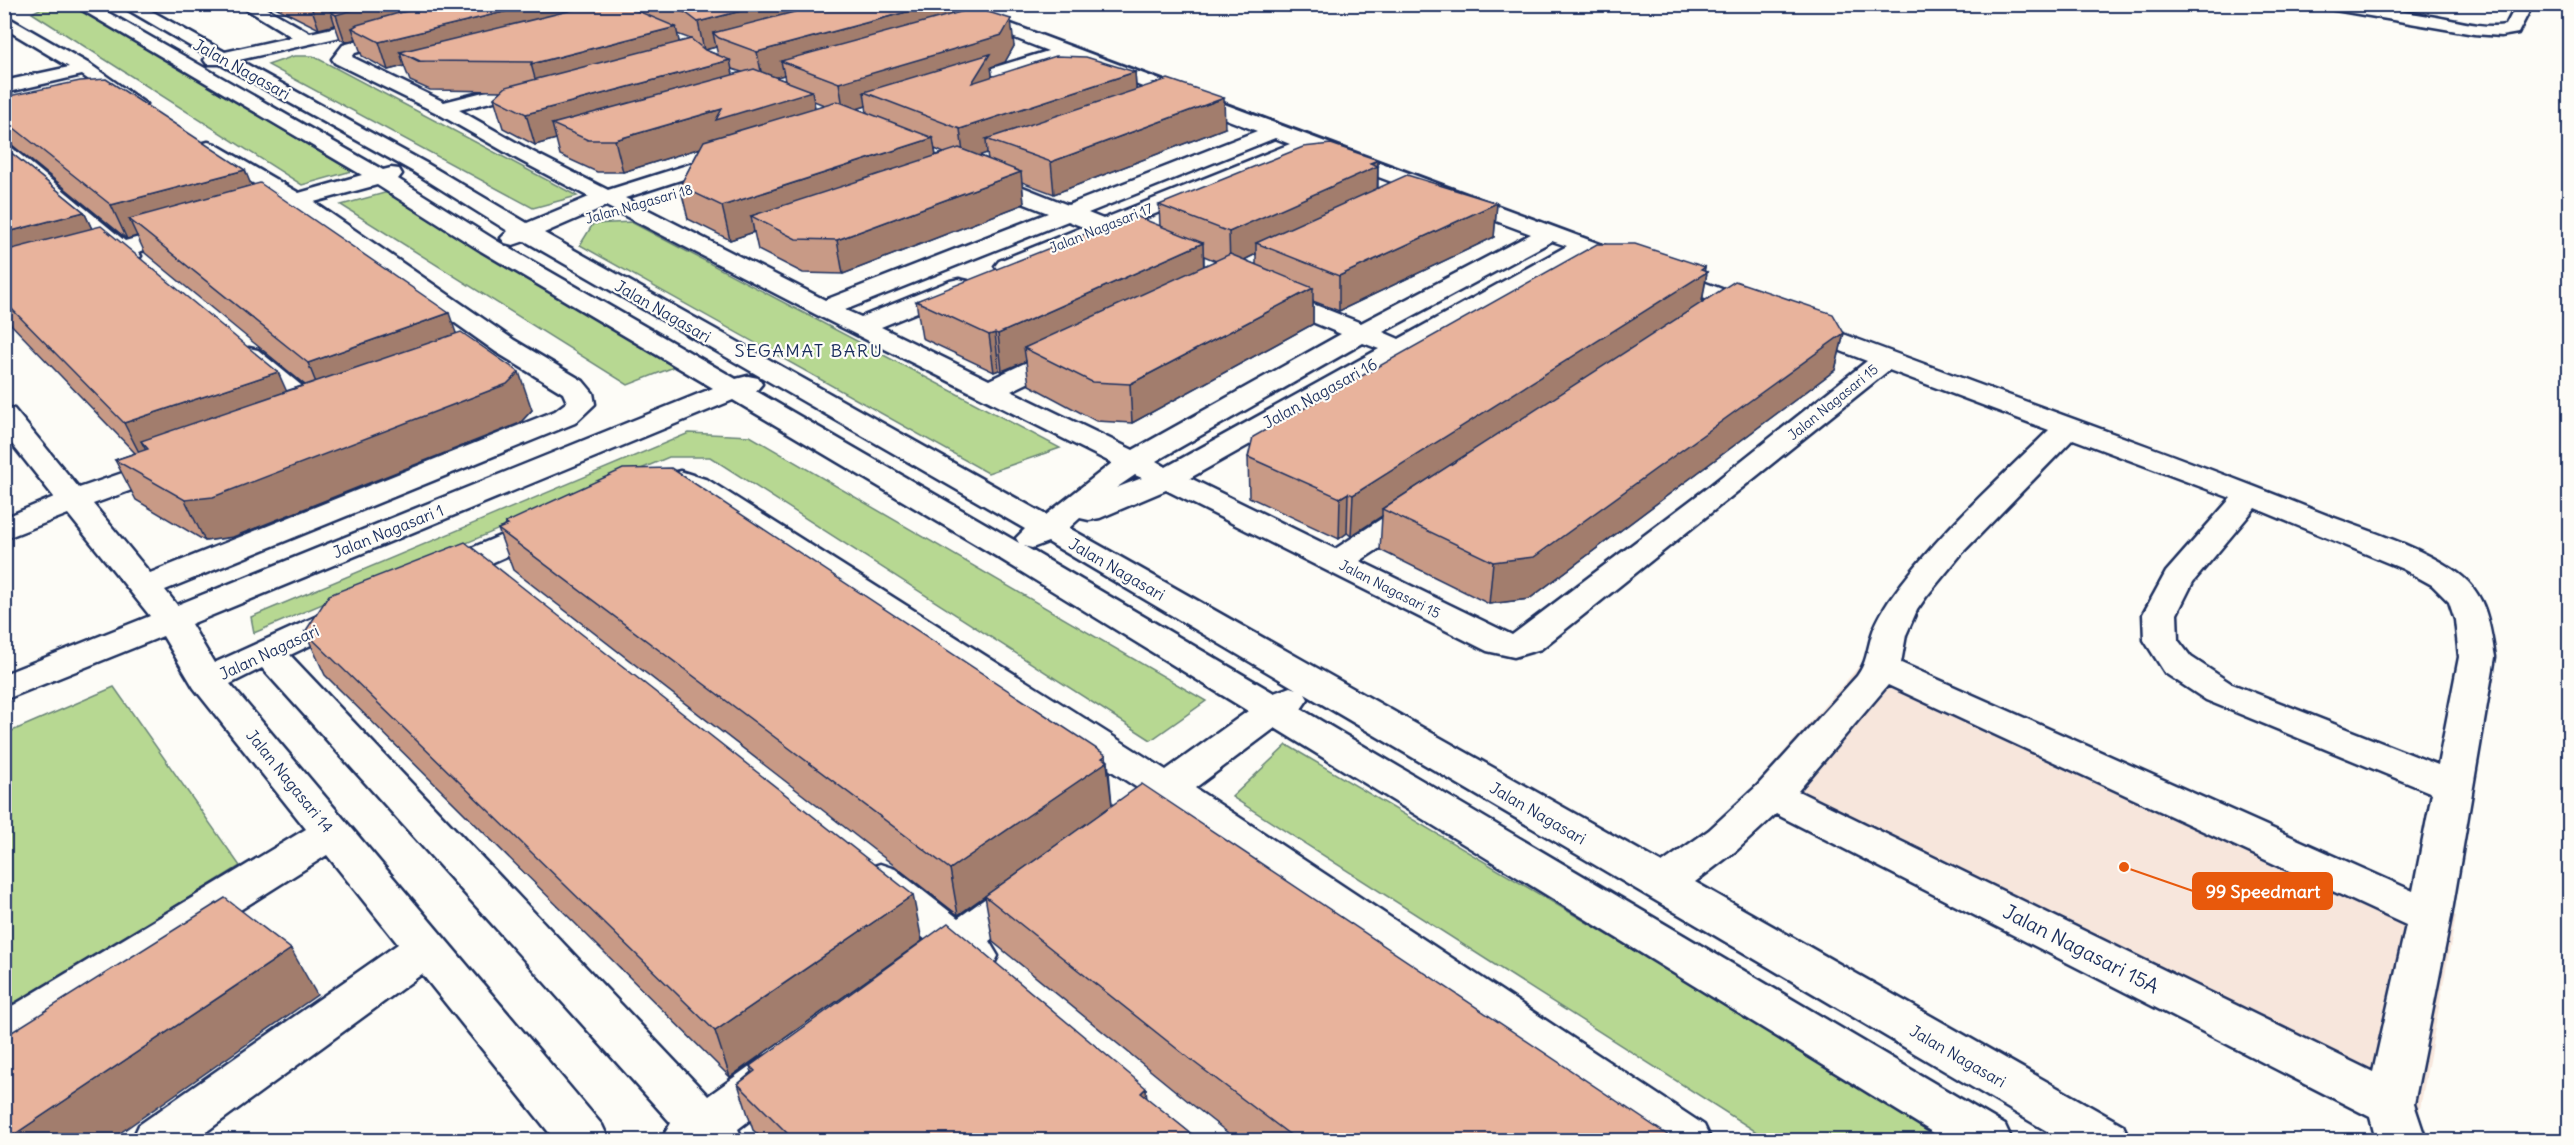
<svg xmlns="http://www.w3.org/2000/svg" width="2574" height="1145" font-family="Delius,sans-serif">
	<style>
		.built { fill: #f7e6dc }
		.green { fill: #b7d892; stroke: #698478; stroke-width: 1.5 }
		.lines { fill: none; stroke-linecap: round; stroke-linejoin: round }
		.minor-casing { stroke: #1b2f5e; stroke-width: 5 }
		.minor { fill: #fdfcf7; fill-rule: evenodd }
		.wall { fill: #c89a86; stroke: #1b2f5e; stroke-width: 1.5; fill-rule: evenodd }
		.shaded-wall { fill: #a27d6d; stroke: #1b2f5e; stroke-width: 1.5 }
		.building { fill: #e8b39c; stroke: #1b2f5e; stroke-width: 1.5 }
		.labels { text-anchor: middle; stroke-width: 4.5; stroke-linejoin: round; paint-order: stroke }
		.far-street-label { font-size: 14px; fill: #1b2f5e; stroke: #fdfcf7 }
		.street-label { font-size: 16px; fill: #1b2f5e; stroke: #fdfcf7 }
		.neighbourhood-label { font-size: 18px; letter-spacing: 1.5px; fill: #1b2f5e; stroke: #fdfcf7 }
		.near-street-label { font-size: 20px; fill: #1b2f5e; stroke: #fdfcf7 }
		.leader { fill: none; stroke: #e8590c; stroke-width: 2 }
		.callout-dot { fill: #e8590c; stroke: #fdfcf7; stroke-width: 2 }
		.callout { fill: #e8590c; stroke: #e8590c; stroke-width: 2 }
		.callout-label { font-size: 18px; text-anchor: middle; font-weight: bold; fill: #fff }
	</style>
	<rect width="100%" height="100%" fill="#fdfcf7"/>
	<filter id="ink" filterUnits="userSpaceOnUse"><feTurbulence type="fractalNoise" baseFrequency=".0167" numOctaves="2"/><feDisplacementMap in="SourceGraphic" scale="12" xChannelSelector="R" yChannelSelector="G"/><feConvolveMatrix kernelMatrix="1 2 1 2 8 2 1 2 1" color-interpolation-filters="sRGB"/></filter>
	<g filter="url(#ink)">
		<polygon class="built" points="1869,655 2456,916 2418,1119 2364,1106 1746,795"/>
		<g class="green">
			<polygon points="49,4 68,5 79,9 352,171 302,185 32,13"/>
			<polygon points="294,56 313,56 577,196 533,208 268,65"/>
			<polygon points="388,192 674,367 628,385 341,205"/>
			<polygon points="631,222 1060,448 988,473 580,245 593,224"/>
			<polygon points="689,433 750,436 1206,701 1151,740 710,457 669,457 254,633 251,617"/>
			<polygon points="114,687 240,866 5,1012 5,734"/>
			<polygon points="1287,745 1954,1140 1769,1140 1232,797"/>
		</g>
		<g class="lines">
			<g class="minor-casing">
				<g id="minor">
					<path d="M 72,4 L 93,4 L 383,170 L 391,168 L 399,169 L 402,174 L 398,179 L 497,241 L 736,379 L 748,376 L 758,378 L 762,384 L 756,391 L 1019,543 L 1016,538 L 1025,529 L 525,241 L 513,245 L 505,243 L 501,238 L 508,231 L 412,171 L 220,64 L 207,64 L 204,60 L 207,56 L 118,4 L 139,4 L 225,52 L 292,37 L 238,4 L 259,4 L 310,33 L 439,4 L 471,4 L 463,9 L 239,60 L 426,163 L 527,223 L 589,197 L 519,160 L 435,112 L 335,63 L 332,59 L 343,45 L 402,29 L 408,30 L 411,34 L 408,38 L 355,53 L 352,57 L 444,102 L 542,77 L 549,79 L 551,83 L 549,87 L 459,110 L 533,152 L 608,190 L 725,153 L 732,151 L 739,153 L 742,157 L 739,161 L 625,198 L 825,300 L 1048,213 L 974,184 L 971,179 L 974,174 L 982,173 L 990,174 L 1068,205 L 1257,131 L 1065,57 L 957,91 L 943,91 L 941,87 L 943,83 L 1048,51 L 936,7 L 934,4 L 958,4 C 1296,132 1636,257 1975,383 C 2090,425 2205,466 2319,512 C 2362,529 2412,543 2452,569 C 2486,591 2489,620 2495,657 L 2451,917 L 2414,1104 L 2426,1140 L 2376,1140 L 2370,1117 L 1776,814 L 1737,850 L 1695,882 L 2123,1125 L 2130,1140 L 2062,1140 L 1305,694 L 1308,699 L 1301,709 L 2005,1125 L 2012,1140 L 1945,1140 L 1275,728 L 1195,788 L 1704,1125 L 1711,1140 L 1647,1140 L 1168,809 L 1152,814 L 1138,810 L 1132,800 L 1139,789 L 686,492 L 669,486 L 665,480 L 669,474 L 680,471 L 708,480 L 1166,770 L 1248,711 L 999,558 L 733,400 L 191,624 L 214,663 L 335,608 L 347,605 L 359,608 L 364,615 L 359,622 L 290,655 L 708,1096 L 761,1058 L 778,1052 L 795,1058 L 802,1072 L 795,1086 L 738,1129 L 743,1140 L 661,1140 L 671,1123 L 262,668 L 230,684 L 602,1125 L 609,1140 L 555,1140 L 422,974 L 195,1140 L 132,1140 L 139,1125 L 398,944 L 327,855 L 20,1049 L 4,1054 L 4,1011 L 306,829 L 194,688 L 163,636 L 4,700 L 4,674 L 150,616 L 68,514 L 4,539 L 4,518 L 54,497 L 4,434 L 4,407 L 14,409 L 79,488 L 157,461 L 168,458 L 179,461 L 183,467 L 179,473 L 93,504 L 150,573 L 555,411 L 567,402 L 563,393 L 496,352 L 293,208 L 282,211 L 274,209 L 271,204 L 278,198 L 201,152 L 198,148 L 201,144 L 208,142 L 215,144 L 299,193 L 362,175 ZM 1275,138 L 1290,144 L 1103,219 L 1088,213 ZM 1309,151 L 1531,234 L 1361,323 L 1280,291 L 1271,289 L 1262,291 L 1259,296 L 1262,301 L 1341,334 L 1133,450 L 1011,391 L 1077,359 L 1081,353 L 1077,347 L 1068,345 L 1059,347 L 989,380 L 881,327 L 968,291 L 971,286 L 968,281 L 959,279 L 950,281 L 861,317 L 845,310 L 1068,221 L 1083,227 L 999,261 L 995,266 L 999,271 L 1007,273 L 1015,271 L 1103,235 C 1119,241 1137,253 1154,249 L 1158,244 L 1154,239 L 1123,227 ZM 377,185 L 481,251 L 713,388 L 177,605 L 165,590 L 575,423 L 595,404 L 593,393 L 583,381 L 514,340 L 314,202 ZM 606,206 L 815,314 L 1112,463 L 1046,515 L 544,233 ZM 1552,241 L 1567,246 L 1399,339 L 1383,332 ZM 1588,254 L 1867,361 L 1711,485 L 1512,635 L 1360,561 L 1429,516 L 1434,509 L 1429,502 L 1418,500 L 1407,502 L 1335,549 L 1190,478 ZM 1363,343 L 1379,349 L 1166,467 L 1156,461 ZM 1889,370 L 2049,430 C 1994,484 1934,537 1889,601 C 1882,612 1874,625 1871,638 C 1867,652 1866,664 1857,676 L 1758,785 L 1709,830 L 1662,863 L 1069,528 L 1080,518 L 1089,520 L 1100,518 L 1166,490 L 1487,651 L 1514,657 L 1541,649 ZM 2073,439 L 2231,498 L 2166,572 L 2143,614 L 2144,640 L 2165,673 L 2206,700 L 2432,793 L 2413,891 L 1901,663 L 1906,635 L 1917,610 L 1926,597 L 1963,552 ZM 1135,475 L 1142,478 L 1116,488 ZM 2255,508 L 2403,569 L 2432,585 L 2449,602 L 2455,620 L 2459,657 L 2438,765 L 2232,684 L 2191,657 L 2178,640 L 2177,614 L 2193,582 ZM 1048,542 L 1296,689 L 1290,687 L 1274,693 L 1024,546 L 1032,548 ZM 1888,685 L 2406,925 L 2373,1072 L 1798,791 Z"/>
					<path d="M 2321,4 C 2361,4 2398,11 2436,17 C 2458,21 2484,29 2506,25 L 2517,4 L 2533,4 L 2518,33 L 2501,36 L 2474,34 L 2329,9 Z"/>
					<polygon points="4,15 91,65 146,104 143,108 129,108 82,75 4,93 4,81 69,67 4,28"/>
					<polygon points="4,145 11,147 125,241 183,225 191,227 195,232 191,237 138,252 141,256 137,261 129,263 117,258 4,290 4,275 104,247 4,162"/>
					<polygon points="249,348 258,350 329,408 333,414 329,420 319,423 309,420 240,362 236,356 240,350"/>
					<polygon points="545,517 556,520 561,527 556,534 453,580 441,583 429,580 424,573 429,566"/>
					<polygon points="880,864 895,869 958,918 1010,881 1025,876 1040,881 1046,892 1040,903 989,941 998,956 992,968 976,973 957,965 941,970 925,965 919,953 926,940 865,891 859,880 865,869"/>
				</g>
			</g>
			<use href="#minor" class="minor"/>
		</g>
		<g class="wall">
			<path d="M 269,4 L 592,4 L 592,6 L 597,4 L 951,4 L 952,15 L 1014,46 L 1005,62 L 991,67 L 992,76 L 1135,72 L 1136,89 L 1225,128 L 1054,194 L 1022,182 L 1024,204 L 843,274 L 803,273 L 758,250 L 754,232 L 730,240 L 688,219 L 680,186 L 700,148 L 623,172 L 597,172 L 560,155 L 556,139 L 535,145 L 503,128 L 494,98 L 502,91 L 430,90 L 410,81 L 404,66 L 388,70 L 362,56 L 356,39 L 345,42 L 340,39 L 335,25 L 319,29 ZM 641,7 L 642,13 L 633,9 ZM 677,34 L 691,39 L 679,42 ZM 716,47 L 718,55 L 705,50 ZM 732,69 L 742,72 L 733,75 ZM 784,75 L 785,81 L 775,77 ZM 814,101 L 824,105 L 815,108 ZM 866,106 L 867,113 L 856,109 ZM 935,149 L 944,153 L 936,155 ZM 987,153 L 988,159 L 979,155 Z"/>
			<polygon points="4,97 252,185 456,333 532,410 520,423 233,537 205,541 136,500 115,460 135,453 4,317 4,147 84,212 92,229 286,391 305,385 145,253 137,236 127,239 12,145 4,144"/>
			<path d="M 1378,160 L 1378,188 L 1497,203 L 1494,237 L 1339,311 L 1313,301 L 1313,324 L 1132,423 L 1096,421 L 1029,385 L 1026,361 L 1002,371 L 999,370 L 994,372 L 922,338 L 916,301 L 1160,226 L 1159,205 ZM 1256,254 L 1256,265 L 1244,260 ZM 1204,256 L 1216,261 L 1204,266 Z"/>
			<polygon points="1705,267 1704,271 1707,272 1702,303 1844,333 1835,370 1529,599 1489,604 1380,550 1382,516 1351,536 1347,533 1339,539 1249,497 1248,457"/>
			<polygon points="505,523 1107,760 1108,761 1112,805 1675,1140 1237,1140 1194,1106 993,942 985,896 1035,860 958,915 513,570 498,529 506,526"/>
			<polygon points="305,632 922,941 730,1077 325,675"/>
			<polygon points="750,1066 1146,1088 1146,1098 1199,1140 764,1140 753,1130 738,1084 752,1072"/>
		</g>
		<g class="shaded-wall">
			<polygon points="310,4 500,4 352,28 356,39 345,42 336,15 331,12 335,25 319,29"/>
			<polygon points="537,4 592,4 596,18 420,62 400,52 404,66 388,70 379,42"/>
			<polygon points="619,4 640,4 641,7 621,13"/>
			<polygon points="768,4 838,4 713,33 716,47 704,50 698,22"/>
			<polygon points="936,4 951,4 954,27 781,61 784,75 763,81 757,52"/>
			<polygon points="1011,19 1014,46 1005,62 991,67 993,82 864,92 866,106 844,113 839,83"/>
			<polygon points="676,27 682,55 539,93 531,64"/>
			<polygon points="730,60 736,89 552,124 556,139 535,145 526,114"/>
			<polygon points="1135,72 1137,102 986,139 987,153 964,161 960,129"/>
			<polygon points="812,91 817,121 720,142 623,172 615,140 722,109"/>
			<polygon points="1224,98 1225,128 1054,194 1051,162"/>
			<polygon points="933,138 938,170 751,216 754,232 730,240 722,206"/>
			<polygon points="1378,160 1377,198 1256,243 1256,254 1230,267 1229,232"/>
			<polygon points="245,170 258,202 129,219 137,236 127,239 111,205"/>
			<polygon points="1021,172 1024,204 843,274 837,240"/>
			<polygon points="1497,203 1494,237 1339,311 1339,276"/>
			<polygon points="84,212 100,246 4,273 4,233"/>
			<polygon points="1203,243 1204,278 1024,348 1026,361 1002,371 998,334"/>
			<polygon points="1705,267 1704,274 1707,272 1701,307 1382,509 1382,516 1351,536 1353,495"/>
			<polygon points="1313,288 1313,324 1132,423 1130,384"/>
			<polygon points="449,313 462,350 323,400 308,363"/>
			<polygon points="995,333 999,370 994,372 989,335"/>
			<polygon points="1844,333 1835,370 1529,599 1489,604 1493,562"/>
			<polygon points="278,372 295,410 148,449 141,441 151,460 144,462 124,423"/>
			<polygon points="519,372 532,410 520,423 233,537 205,541 185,500"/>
			<polygon points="1348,493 1347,533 1339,539 1340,498"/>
			<polygon points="1106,755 1112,806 958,915 950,869"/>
			<polygon points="913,895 922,941 730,1077 715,1031"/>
			<polygon points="291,949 317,995 110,1140 6,1140"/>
			<polygon points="1146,1088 1150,1134 1141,1093"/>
		</g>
		<g class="building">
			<polygon points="367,4 372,4 336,15 331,12"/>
			<polygon points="438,4 537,4 379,42 352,28 357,25 399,13"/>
			<polygon points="597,4 621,4 676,27 531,64 532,62 420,61 400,52"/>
			<polygon points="664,4 768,4 698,22 686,13"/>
			<polygon points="825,4 936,4 757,52 719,38 713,33"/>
			<polygon points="975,8 1011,19 1002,35 839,83 781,61"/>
			<polygon points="691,39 705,50 730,60 526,114 494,98 506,87"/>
			<polygon points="990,54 972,83 1056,56 1086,57 1135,72 960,129 864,92"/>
			<polygon points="754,69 812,91 716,120 722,109 615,140 588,140 552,124"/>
			<polygon points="106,79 245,170 111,205 4,120 4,97 80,81"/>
			<polygon points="1168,79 1224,98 1051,162 986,139"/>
			<polygon points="837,101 933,138 722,206 680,186 704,141"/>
			<polygon points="1331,144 1378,160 1370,163 1378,166 1229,232 1159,205 1303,147"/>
			<polygon points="4,147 84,212 4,233"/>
			<polygon points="959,148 1021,172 837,240 796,239 751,216"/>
			<polygon points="1407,175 1497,203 1339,276 1256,243"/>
			<polygon points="260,183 449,313 308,363 129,219"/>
			<polygon points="1133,215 1203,243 998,334 995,333 989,335 916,301"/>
			<polygon points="101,226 278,372 124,423 4,301 4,251"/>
			<polygon points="1597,244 1635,244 1705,267 1701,270 1707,272 1353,495 1348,493 1340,498 1248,457 1253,437"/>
			<polygon points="1230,254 1313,288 1130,384 1092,382 1024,348"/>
			<polygon points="1735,281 1833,314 1844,333 1534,557 1493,562 1382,509"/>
			<polygon points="461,332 519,372 507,384 213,497 185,500 115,460 148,449 141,441"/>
			<polygon points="671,468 1106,755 1102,758 1108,761 950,869 498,529 508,525 505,523 623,469"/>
			<polygon points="465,542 913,895 715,1031 305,632 329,595"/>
			<polygon points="1142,784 1675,1140 1297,1140 1191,1060 985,896"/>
			<polygon points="225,898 291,949 6,1140 4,1140 4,1037"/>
			<polygon points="948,923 1146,1088 1141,1093 1199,1140 794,1140 738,1084 755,1071 750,1066"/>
		</g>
	</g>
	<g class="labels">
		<g class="far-street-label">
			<text transform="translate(639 204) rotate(-16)" y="5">Jalan Nagasari 18</text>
			<text transform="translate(1101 228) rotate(-22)" y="5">Jalan Nagasari 17</text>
			<text transform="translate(1833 402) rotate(-39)" y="5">Jalan Nagasari 15</text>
			<text transform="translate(1390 589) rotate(27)" y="5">Jalan Nagasari 15</text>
		</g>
		<g class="street-label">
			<text transform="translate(242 69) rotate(29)" y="6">Jalan Nagasari</text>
			<text transform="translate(663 311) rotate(30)" y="6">Jalan Nagasari</text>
			<text transform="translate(1320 393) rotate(-29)" y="6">Jalan Nagasari 16</text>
			<text transform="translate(388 531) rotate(-22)" y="6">Jalan Nagasari 1</text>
			<text transform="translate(1117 569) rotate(30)" y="6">Jalan Nagasari</text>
			<text transform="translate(269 652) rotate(-25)" y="6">Jalan Nagasari</text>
			<text transform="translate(290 781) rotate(51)" y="6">Jalan Nagasari 14</text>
			<text transform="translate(1538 813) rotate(30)" y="6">Jalan Nagasari</text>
			<text transform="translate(1958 1056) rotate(30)" y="6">Jalan Nagasari</text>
		</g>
		<g class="neighbourhood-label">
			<text x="809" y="357">SEGAMAT BARU</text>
		</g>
		<g class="near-street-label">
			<text transform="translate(2081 949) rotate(27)" y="7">Jalan Nagasari 15A</text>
		</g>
	</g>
	<path class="leader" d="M2124 867L2193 891"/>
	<circle class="callout-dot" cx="2124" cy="867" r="6"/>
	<rect class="callout" x="2193" y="873" width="139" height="36" rx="6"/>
	<g class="callout-label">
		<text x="2263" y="898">99 Speedmart</text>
	</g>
	<rect width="2574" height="1145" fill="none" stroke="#fdfcf7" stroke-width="24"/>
	<rect x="12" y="12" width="2550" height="1121" fill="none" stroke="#1b2f5e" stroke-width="2" filter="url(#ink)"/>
</svg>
